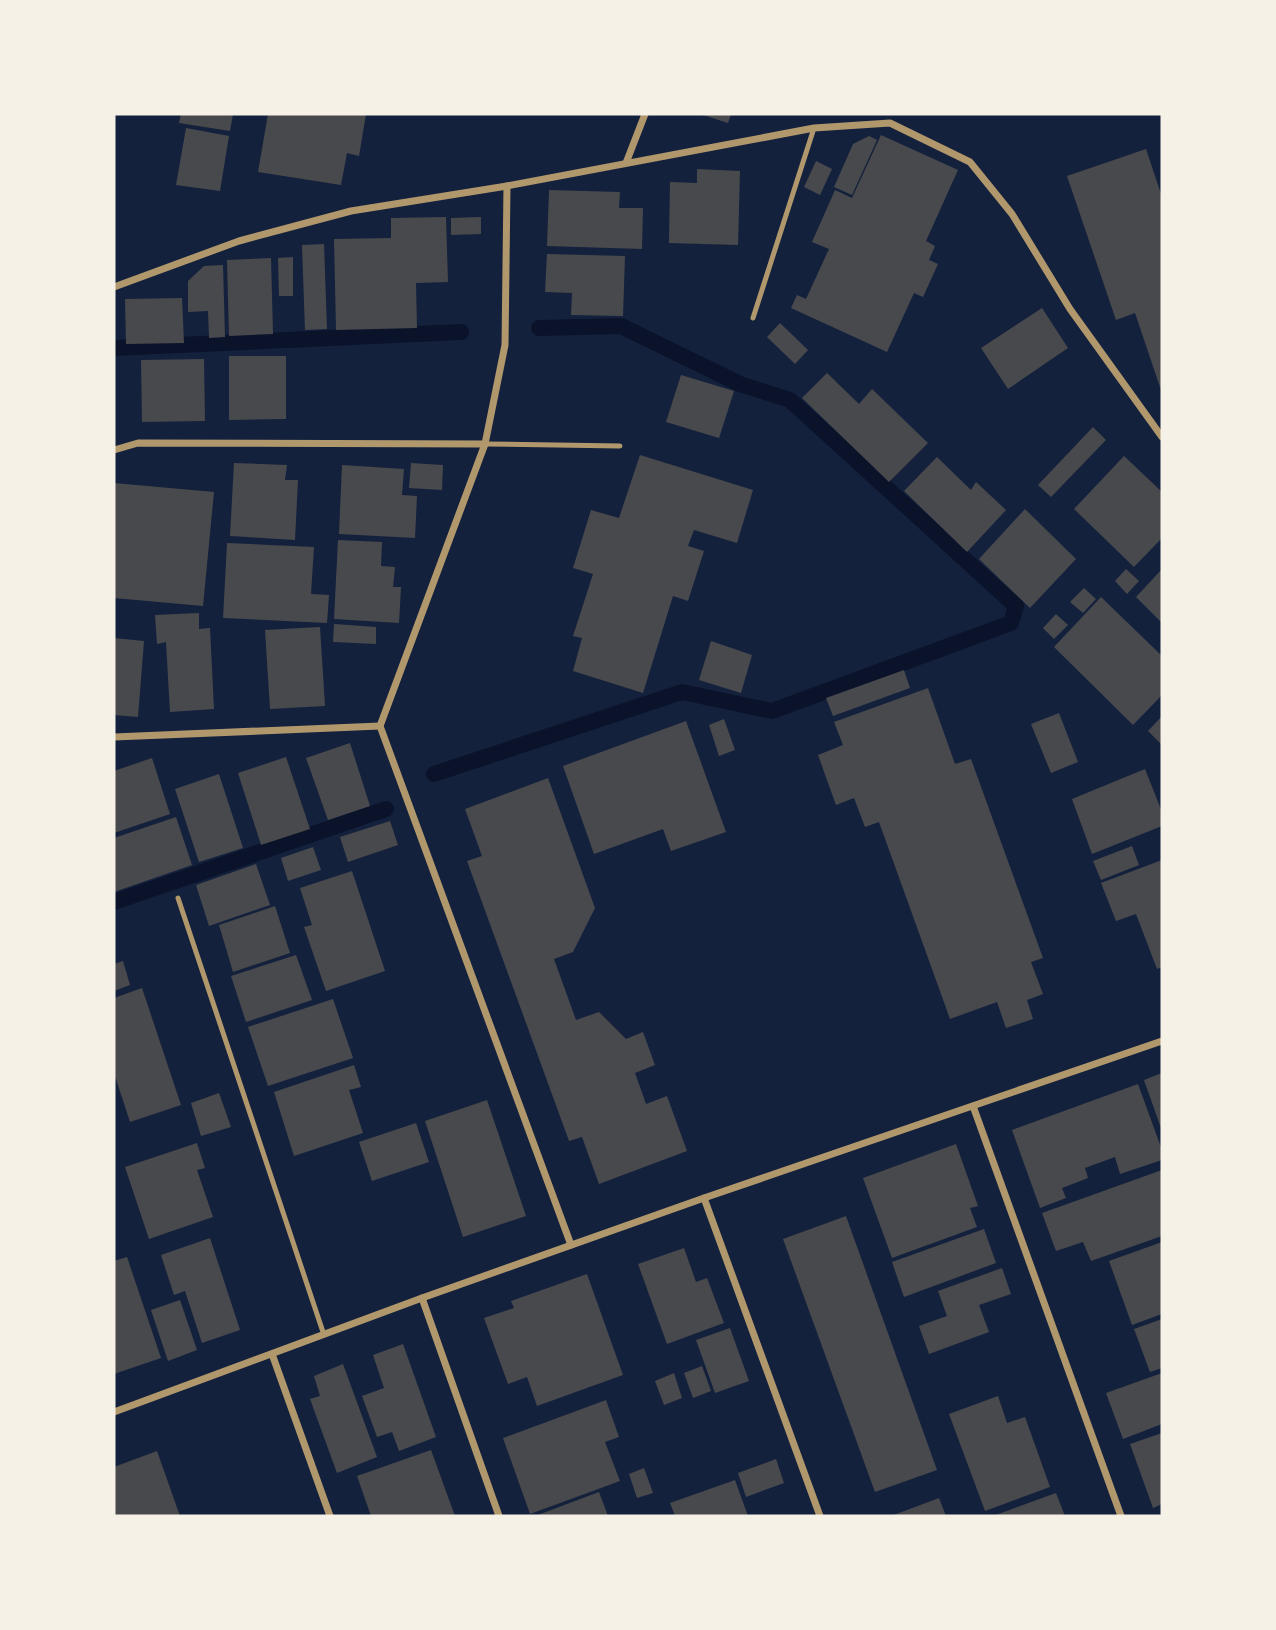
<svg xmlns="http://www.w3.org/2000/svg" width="1276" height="1630" font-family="'PT Sans',sans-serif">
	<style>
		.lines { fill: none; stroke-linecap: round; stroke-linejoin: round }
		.stream { stroke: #0b132b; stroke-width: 16 }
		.building { fill: #48494c }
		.service { stroke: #b1986c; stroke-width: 5 }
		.minor { stroke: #b1986c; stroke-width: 7 }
	</style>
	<rect width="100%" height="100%" fill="#14213d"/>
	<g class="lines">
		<g class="stream">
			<polyline points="114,348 461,332"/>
			<polyline points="434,774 682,692 772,711 1011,623 1016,606 790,400 740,384 621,326 539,328"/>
			<polyline points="114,902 386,809"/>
		</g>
	</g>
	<g class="building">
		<polygon points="181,114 233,114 230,131 179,123"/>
		<polygon points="268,114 366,114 359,156 347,153 341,185 258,172"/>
		<polygon points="700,114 731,114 728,123"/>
		<polygon points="186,128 229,136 220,191 176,185"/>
		<polygon points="881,135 958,170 926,241 935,246 929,260 938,264 923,297 914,293 887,352 791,308 797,295 806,299 829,249 812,242 835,190 852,198"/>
		<polygon points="869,136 877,140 852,195 834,187 853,144"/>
		<polygon points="1146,149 1162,197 1162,393 1135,313 1116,320 1067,176"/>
		<polygon points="816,161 832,169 820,195 804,187"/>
		<polygon points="697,169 740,171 738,245 669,243 670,182 697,183"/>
		<polygon points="549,190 620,192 619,208 643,208 642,249 547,246"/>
		<polygon points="446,217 448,282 416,283 417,328 336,330 334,239 391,238 391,218"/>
		<polygon points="481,217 481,234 451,235 451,218"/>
		<polygon points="324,244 327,329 305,330 302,245"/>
		<polygon points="547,254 625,256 623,316 571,315 572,293 545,292"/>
		<polygon points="293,257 293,296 279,296 278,258"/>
		<polygon points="271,258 273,334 229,336 227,260"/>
		<polygon points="223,265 225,337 209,338 208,311 188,312 188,281 204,266"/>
		<polygon points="182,298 184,343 126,344 125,299"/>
		<polygon points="1042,308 1068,348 1008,389 981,348"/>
		<polygon points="780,323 808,350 795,364 767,337"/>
		<polygon points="229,356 286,356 286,419 229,420"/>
		<polygon points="204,359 205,421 142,422 141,360"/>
		<polygon points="827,373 859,404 872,389 928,443 889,482 802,398"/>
		<polygon points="681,375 734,391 719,438 666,422"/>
		<polygon points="1093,427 1106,440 1051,497 1038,485"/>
		<polygon points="640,455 753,490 737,543 694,530 688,546 704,551 688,601 673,596 643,693 573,671 582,638 573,636 593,574 573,568 591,510 619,518"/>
		<polygon points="1124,456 1162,492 1162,538 1134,567 1074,509"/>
		<polygon points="937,457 971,490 976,482 1006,510 967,552 904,491"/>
		<polygon points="234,463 287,465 285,480 298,480 295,540 230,536"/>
		<polygon points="411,463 443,465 442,490 409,488"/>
		<polygon points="342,465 404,469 402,495 417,496 415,538 339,534"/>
		<polygon points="114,483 214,492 203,606 114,598"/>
		<polygon points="1025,509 1076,559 1030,608 979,559"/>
		<polygon points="338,540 382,542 381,566 395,567 393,587 401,587 399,623 334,619"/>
		<polygon points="227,543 314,547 311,594 329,595 327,623 223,618"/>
		<polygon points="1126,569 1139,581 1127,594 1115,581"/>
		<polygon points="1162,569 1162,623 1136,597"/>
		<polygon points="1084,588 1096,599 1083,613 1070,602"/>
		<polygon points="1101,597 1162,656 1162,695 1133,725 1054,647"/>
		<polygon points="199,613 199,629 210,628 214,709 170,712 166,642 157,644 155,615"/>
		<polygon points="1056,614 1068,625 1054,639 1043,628"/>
		<polygon points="334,624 376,627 376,644 333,642"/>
		<polygon points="320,627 325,706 270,709 265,630"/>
		<polygon points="114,638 144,641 138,717 114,715"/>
		<polygon points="711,641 752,655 741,693 699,680"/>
		<polygon points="904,670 910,688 833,716 826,698"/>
		<polygon points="928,688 955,764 971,759 1043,958 1031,962 1043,994 1027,1000 1033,1019 1006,1028 997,1002 950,1019 879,822 865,827 854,798 836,805 818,755 843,745 834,722"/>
		<polygon points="1059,713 1078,762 1051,773 1031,724"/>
		<polygon points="1162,716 1162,745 1148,731"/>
		<polygon points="724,719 735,750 719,756 709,725"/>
		<polygon points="686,721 726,832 671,851 663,829 594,854 563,766"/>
		<polygon points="350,743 370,806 328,820 306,758"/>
		<polygon points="286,757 310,829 261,845 238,773"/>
		<polygon points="152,758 170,814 114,833 114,771"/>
		<polygon points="1145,769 1162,812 1162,826 1092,854 1072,799"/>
		<polygon points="219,774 243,848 199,862 175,789"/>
		<polygon points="548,778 595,908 573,952 554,959 576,1020 599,1012 626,1039 643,1032 655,1065 635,1073 646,1104 667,1096 687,1151 599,1184 582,1137 569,1141 467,861 482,856 465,809"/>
		<polygon points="176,817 192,865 114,892 114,838"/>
		<polygon points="390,821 398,845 348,862 340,837"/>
		<polygon points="1132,846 1139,865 1101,880 1093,861"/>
		<polygon points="313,847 321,870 288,881 281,858"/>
		<polygon points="1162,860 1162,967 1157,969 1136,914 1116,921 1101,883"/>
		<polygon points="256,864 270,905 209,926 196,885"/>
		<polygon points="352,871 385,971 326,991 304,927 312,925 300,888"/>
		<polygon points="275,906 290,953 233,972 219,925"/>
		<polygon points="296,955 312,1000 246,1022 231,976"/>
		<polygon points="123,961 130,985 114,991 114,964"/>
		<polygon points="142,988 181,1105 130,1122 114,1073 114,998"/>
		<polygon points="333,999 353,1058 268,1086 248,1027"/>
		<polygon points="354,1065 361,1087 349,1090 363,1133 294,1156 274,1092"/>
		<polygon points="1162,1073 1162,1131 1144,1080"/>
		<polygon points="1138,1084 1162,1150 1162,1160 1120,1174 1115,1157 1085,1168 1088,1178 1062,1188 1066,1198 1040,1208 1012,1130"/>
		<polygon points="219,1093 231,1127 201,1136 191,1103"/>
		<polygon points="487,1100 526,1216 463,1237 425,1121"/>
		<polygon points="416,1123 429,1162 372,1181 359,1142"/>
		<polygon points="197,1143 205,1168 197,1170 213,1217 149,1239 125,1167"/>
		<polygon points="956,1144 978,1206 970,1208 977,1227 892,1258 863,1178"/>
		<polygon points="1162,1170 1162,1236 1091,1261 1083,1242 1056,1251 1042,1213"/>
		<polygon points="846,1216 937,1470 875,1492 783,1239"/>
		<polygon points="984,1229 996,1263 904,1297 892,1262"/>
		<polygon points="210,1238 240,1330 202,1343 185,1291 174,1295 161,1255"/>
		<polygon points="1162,1242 1162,1314 1132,1325 1109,1261"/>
		<polygon points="684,1248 696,1282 707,1278 724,1323 667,1344 638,1264"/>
		<polygon points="127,1257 161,1358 114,1374 114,1261"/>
		<polygon points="1002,1268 1011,1294 979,1305 989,1332 929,1354 919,1326 947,1316 938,1291"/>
		<polygon points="587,1274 623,1375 537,1406 527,1377 508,1384 484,1318 514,1308 511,1301"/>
		<polygon points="180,1300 197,1350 168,1361 151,1310"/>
		<polygon points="1162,1319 1162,1368 1150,1372 1134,1329"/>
		<polygon points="730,1328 749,1381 715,1393 696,1340"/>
		<polygon points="403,1344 436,1437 399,1451 392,1432 377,1437 362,1396 384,1388 373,1355"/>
		<polygon points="343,1364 377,1457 337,1473 310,1399 320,1396 314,1376"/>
		<polygon points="702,1366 711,1391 693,1398 684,1373"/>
		<polygon points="674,1373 682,1398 664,1405 655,1381"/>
		<polygon points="1162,1373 1162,1424 1123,1439 1106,1393"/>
		<polygon points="998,1396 1007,1423 1025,1417 1050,1487 985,1511 949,1414"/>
		<polygon points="606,1400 619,1437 605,1442 620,1481 530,1514 503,1438"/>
		<polygon points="1162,1433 1162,1504 1153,1508 1130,1444"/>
		<polygon points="431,1450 455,1516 371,1516 357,1476"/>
		<polygon points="157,1451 180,1516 114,1516 114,1467"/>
		<polygon points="776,1459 784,1483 746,1497 738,1473"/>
		<polygon points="644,1468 653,1493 637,1498 629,1474"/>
		<polygon points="735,1480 748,1516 675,1516 670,1503"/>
		<polygon points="599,1492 608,1516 535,1516"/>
		<polygon points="1056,1493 1065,1516 993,1516"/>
		<polygon points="939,1498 946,1516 891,1516"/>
	</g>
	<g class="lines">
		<g class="service">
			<polyline points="753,318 814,128"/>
			<polyline points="485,444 620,446"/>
			<polyline points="178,898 324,1335"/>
		</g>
		<g class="minor">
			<polyline points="626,163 645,114"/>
			<polyline points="507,186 505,345 485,444 380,726 571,1245"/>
			<polyline points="114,287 239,241 351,211 507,186 814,128 890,123 970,162 1012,214 1070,309 1162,437"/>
			<polyline points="114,450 138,443 485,444"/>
			<polyline points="114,737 380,726"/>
			<polyline points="973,1106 1121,1516"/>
			<polyline points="704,1198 820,1516"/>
			<polyline points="422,1298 499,1516"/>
			<polyline points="272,1354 330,1516"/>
			<polyline points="114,1412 422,1298 704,1198 1162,1041"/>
		</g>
	</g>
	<rect width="1276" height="1630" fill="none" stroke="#f6f1e7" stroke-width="231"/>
</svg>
